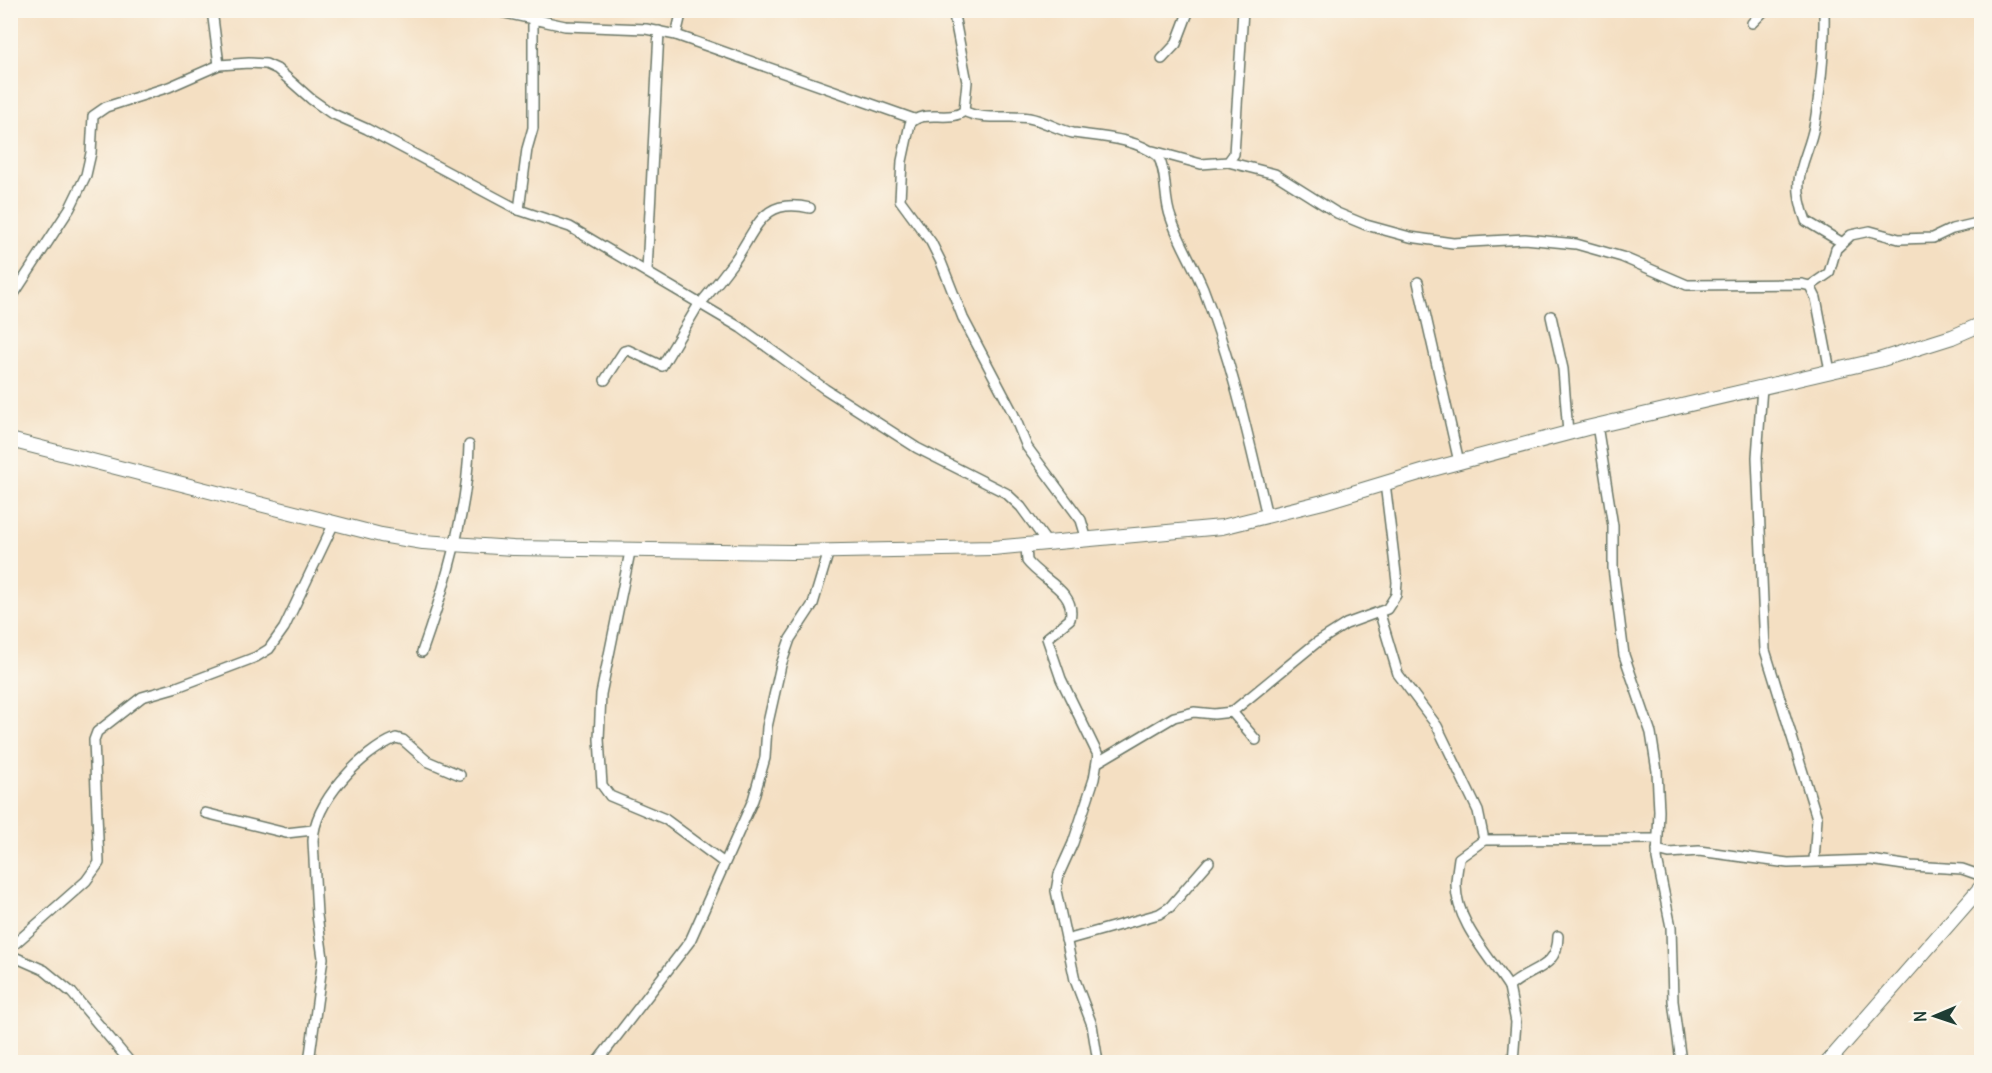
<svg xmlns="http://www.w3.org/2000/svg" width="1992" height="1073" font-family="Delius,sans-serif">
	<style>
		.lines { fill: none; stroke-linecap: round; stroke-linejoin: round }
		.street-casing { stroke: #6a7666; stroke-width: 12 }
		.secondary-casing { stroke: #6a7666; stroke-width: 16 }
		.street { stroke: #fff; stroke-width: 9 }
		.secondary { stroke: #fff; stroke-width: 14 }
	</style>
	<rect width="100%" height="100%" fill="#fbf7ec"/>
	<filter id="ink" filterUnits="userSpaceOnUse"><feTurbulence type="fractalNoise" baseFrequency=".0167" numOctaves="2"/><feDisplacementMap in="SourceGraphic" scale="12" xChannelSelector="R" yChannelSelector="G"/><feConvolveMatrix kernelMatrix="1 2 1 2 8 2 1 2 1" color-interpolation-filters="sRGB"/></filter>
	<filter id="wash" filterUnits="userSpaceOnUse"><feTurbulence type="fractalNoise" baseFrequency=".008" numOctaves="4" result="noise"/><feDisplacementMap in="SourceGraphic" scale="24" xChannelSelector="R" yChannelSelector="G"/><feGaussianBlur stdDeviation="1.35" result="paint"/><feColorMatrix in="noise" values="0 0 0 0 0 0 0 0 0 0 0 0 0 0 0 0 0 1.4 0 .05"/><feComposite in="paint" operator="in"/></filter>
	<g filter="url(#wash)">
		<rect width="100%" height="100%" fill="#f4dfc2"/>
	</g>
	<g filter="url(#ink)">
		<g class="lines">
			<g class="street-casing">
				<g id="street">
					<polyline points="212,10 219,65"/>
					<polyline points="491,10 565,26 646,29 676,35 914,119"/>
					<path d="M 953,10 L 967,82 L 964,111 C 949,123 924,108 910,124 L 902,161 L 900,200 L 931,242 L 941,262 L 963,318 L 1013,413 L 1027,447 L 1081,520 L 1087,540"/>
					<path d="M 1824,10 C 1825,48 1821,85 1815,122 C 1808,162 1788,174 1806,221 L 1841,242"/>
					<polyline points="1752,23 1765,10"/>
					<polyline points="676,35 682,10"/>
					<polyline points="1162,59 1176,44 1189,10"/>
					<path d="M 964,111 C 982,121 1009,115 1029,118 C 1045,121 1058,130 1073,133 C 1101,137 1135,138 1158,156 C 1168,175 1163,198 1171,218 C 1179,242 1193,264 1203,288 C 1232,362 1249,439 1267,516"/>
					<polyline points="1153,151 1201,164 1228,162 1234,154 1243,10"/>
					<polyline points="1228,162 1275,174 1337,213 1366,225 1410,237 1453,243 1525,239 1576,244 1622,257 1687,285 1802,284 1810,286 1816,298 1830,371"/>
					<polyline points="519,210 527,149 533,128 533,21"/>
					<polyline points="647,271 659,31"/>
					<polyline points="1418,282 1459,462"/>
					<polyline points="1810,286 1829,273 1836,249 1851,235 1870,231 1899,239 1933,238 1952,229 1982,222"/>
					<polyline points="10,300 70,208 86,175 91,153 93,116 106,107 169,87 219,65 249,63 266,64 277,69 311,99 331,113 367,129 519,210 570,227 741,328 825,389 917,448 1006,493 1021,507 1048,544"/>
					<path d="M 700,304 C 712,290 724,275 735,260 C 758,227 762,197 810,208"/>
					<polyline points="1551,316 1563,369 1568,433"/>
					<polyline points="605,380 624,351 628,350 662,366 699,304"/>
					<polyline points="1762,387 1757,457 1765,650 1817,818 1814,861"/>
					<polyline points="1597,425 1613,526 1613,568 1624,655 1651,733 1657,771 1659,811 1657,859 1671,927 1673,1001 1681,1062"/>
					<path d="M 1026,546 L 1027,561 C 1041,580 1077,591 1070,619 L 1047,638 L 1061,679 L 1098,755 L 1094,779 L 1073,843 L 1059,874 L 1056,891 L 1075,980 L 1092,1025 L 1098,1062"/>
					<polyline points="630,552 601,694 599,739 602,785 610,796 665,819 723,862"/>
					<polyline points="1380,614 1398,674 1437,726 1478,811 1484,840"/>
					<path d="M 422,652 C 444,590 468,510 469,445"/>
					<polyline points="1232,712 1256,740"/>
					<polyline points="1098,762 1174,717 1194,712 1214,714 1232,712 1316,643 1346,624 1387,609 1396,595 1397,582 1385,483"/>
					<polyline points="205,813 286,833 313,830"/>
					<polyline points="1657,850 1669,853 1699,851 1788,863 1870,860 1911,866 1962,869 1982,876"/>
					<polyline points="1066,940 1159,914 1170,907 1209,862"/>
					<polyline points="10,948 86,881 99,863 94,740 97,732 142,697 177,687 256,657 269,649 284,628 334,523"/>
					<polyline points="10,955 44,970 72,993 130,1062"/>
					<path d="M 1509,987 C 1490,957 1456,923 1456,885 C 1456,876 1458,867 1459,858 L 1484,840 L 1657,839"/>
					<path d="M 309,1062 L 323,958 L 317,915 L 313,841 C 314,802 361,752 396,738 L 403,740 L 427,761 L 460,775"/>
					<polyline points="597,1062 690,941 753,800 765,758 767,727 781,665 790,639 813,604 829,551"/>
					<path d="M 1513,1062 L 1516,1022 L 1509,987 C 1529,968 1558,970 1558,936"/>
				</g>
			</g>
			<g class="secondary-casing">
				<g id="secondary">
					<polyline points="10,440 381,535 423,542 513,548 792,552 993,548 1222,527 1323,502 1429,470 1587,428 1879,360 1952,337 1982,324"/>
					<polyline points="1828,1062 1982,886"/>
				</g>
			</g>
			<use href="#street" class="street"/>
			<use href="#secondary" class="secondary"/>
		</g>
	</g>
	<rect width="1992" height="1073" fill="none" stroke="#fbf7ec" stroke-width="36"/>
	<g transform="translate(1935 1016) rotate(268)" stroke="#fbf7ec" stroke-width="4.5" paint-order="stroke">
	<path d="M0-4.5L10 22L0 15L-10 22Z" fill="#1f3d34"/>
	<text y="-9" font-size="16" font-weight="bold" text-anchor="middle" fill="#1f3d34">N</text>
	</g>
</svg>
